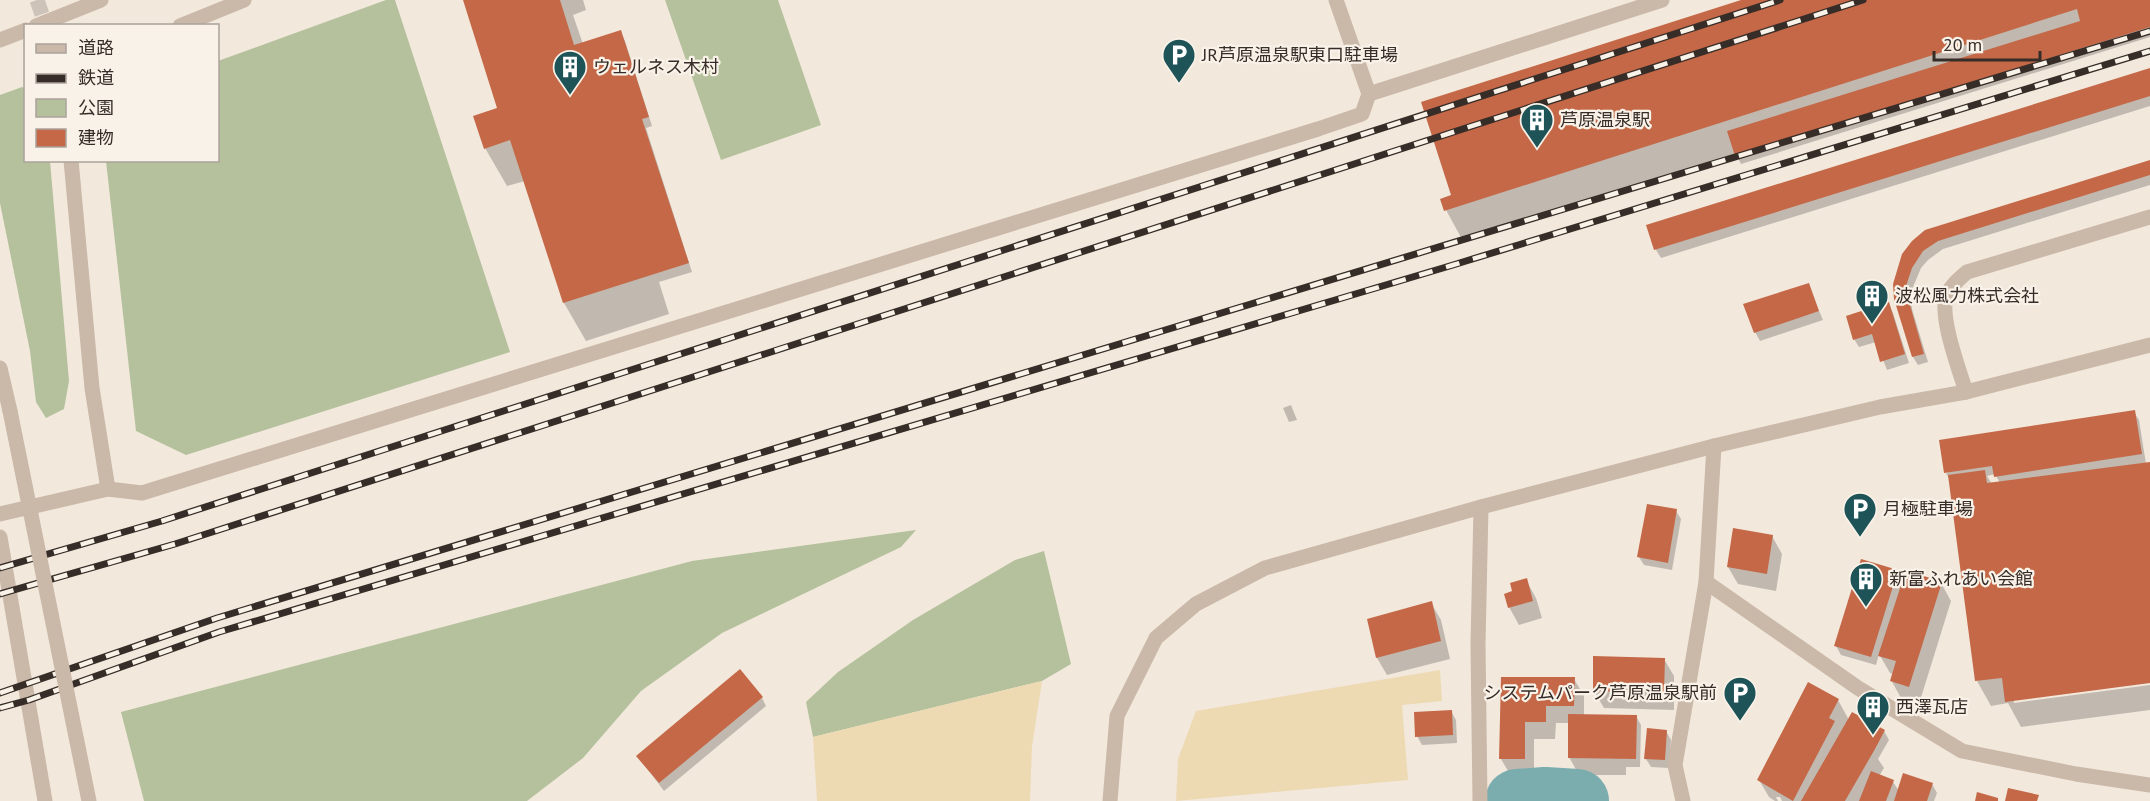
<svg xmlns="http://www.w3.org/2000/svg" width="2150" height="801" font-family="'PT Sans','Noto Sans JP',sans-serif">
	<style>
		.green { fill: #b4c19c }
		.sand { fill: #eddab3 }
		.shadow { fill: #0003; fill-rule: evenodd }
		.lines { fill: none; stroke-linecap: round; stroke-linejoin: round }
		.river { stroke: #7bacae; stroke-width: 64 }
		.building { fill: #c46847 }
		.minor-tunnel { stroke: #cdc3b8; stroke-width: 15; stroke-dasharray: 15 8; stroke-linecap: butt }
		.pedestrian { stroke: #cab8a8; stroke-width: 15 }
		.minor { stroke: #cab8a8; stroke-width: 15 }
		.tertiary { stroke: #cab8a8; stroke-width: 15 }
		.rail-casing { stroke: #372d28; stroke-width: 7 }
		.rail { stroke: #f9f2e8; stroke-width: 4.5; stroke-dasharray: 14; stroke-linecap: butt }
		.tertiary-bridge { stroke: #cab8a8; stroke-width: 15 }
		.labels { text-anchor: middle; stroke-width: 4.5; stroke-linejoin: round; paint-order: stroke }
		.poi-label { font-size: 18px; fill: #372d28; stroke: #f9f2e8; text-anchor: start }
	</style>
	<rect width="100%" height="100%" fill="#f2e8dc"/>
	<g class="green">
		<polygon points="386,0 395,0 510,352 186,455 136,431 106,161 218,160 218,61"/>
		<polygon points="665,0 778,0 821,125 721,160"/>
		<polygon points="22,87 26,89 26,160 50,161 69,381 64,409 46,418 36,402 30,351 0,203 0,95"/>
		<polygon points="916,530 901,547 722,633 641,691 583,758 527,801 144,801 121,712 692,561"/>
		<polygon points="1044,551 1071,664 1042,681 813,737 806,702 838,672 913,620 1015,560"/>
	</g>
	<g class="sand">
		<polygon points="1440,670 1442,701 1402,705 1408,780 1176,801 1178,759 1196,711"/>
		<polygon points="1042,681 1032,747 1030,801 817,801 813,737"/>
	</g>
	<g class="shadow">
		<polygon points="464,0 583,0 586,10 573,15 583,44 620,32 625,41 652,126 646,128 692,272 659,282 669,314 586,341 564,303 525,181 507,186 485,148 499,109"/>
		<polygon points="1746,0 2150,0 2150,37 1741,164 1736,154 1463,241 1446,210 1453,196"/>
		<polygon points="2150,69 2150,106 1661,258 1656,250 1648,225"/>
		<polygon points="2150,162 2150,185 1943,249 1928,260 1921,268 1911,292 1912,309 1928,362 1918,365 1913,357 1895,299 1913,242"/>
		<polygon points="1808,285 1823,320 1760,341 1755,332"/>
		<polygon points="1888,304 1893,313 1909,363 1887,370 1876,342 1859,347 1854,339"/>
		<polygon points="1291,405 1297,420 1289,422 1283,408"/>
		<path d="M 2134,412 L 2139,420 L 2146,464 L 2150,464 L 2150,682 L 2014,700 L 2014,703 L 2150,685 L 2150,710 L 2021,727 L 2008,703 L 1991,706 L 1977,681 L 1951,482 L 1946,473 ZM 1995,474 L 2000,483 L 1992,484 L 1987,476 Z"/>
		<polygon points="1676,511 1681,519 1672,570 1644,565 1639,557"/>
		<polygon points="1772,536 1782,554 1776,591 1738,584 1728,567"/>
		<polygon points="1897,572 1903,583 1941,583 1951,601 1919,704 1901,698 1891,680 1893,674 1890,673 1879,654 1876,665 1841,655 1836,646"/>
		<polygon points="1526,580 1536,598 1542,618 1519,625 1509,607 1513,593"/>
		<polygon points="1431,603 1441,620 1450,659 1387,675 1377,658 1368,620"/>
		<polygon points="1664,659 1674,676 1674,710 1604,708 1594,691"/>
		<polygon points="1502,678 1574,679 1584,696 1584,716 1636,716 1641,725 1640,767 1626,767 1626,775 1579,775 1569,757 1570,723 1556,723 1555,739 1534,739 1534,776 1511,776 1501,759"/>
		<polygon points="762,698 766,706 664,791 638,756"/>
		<polygon points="1838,700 1849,720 1884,731 1889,740 1878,759 1884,768 1879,776 1893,782 1899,791 1932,784 1937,793 1934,801 1782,801 1780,797 1776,797 1778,801 1775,801 1769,797 1759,780"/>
		<polygon points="1451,711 1456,720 1457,743 1422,745 1417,736"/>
		<polygon points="1666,731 1671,740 1669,768 1651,767 1646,759"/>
	</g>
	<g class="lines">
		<polyline class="river" points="1517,801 1545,799 1577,801"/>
	</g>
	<g class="building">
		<polygon points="463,0 560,0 574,45 621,30 649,117 642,119 689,263 563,303 510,140 484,149 473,116 497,108"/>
		<polygon points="1741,0 2150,0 2150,27 1735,156 1727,131 2080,21 2077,9 1444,211 1440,199 1451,195 1421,102"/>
		<polygon points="2150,68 2150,96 1654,250 1646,225"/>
		<polygon points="2150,160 2150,175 1938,241 1923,251 1912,268 1907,283 1906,291 1924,354 1912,357 1894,299 1893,284 1902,254 1912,241 1925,230"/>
		<polygon points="1809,283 1819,311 1754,333 1743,304"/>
		<polygon points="1889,302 1905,354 1880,362 1872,334 1853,340 1846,316"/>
		<polygon points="2135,410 2142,454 1994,477 1992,466 1944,473 1939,440"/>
		<polygon points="2150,462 2150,683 2005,702 2002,678 1975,681 1948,475 1985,470 1987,483"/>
		<polygon points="1647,504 1677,509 1668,563 1637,557"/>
		<polygon points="1733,528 1773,535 1767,574 1727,567"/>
		<polygon points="1861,559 1898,570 1871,657 1834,646"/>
		<polygon points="1906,570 1942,582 1909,687 1890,681 1896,661 1878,656"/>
		<polygon points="1527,578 1533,601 1508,608 1504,594 1512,591 1510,583"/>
		<polygon points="1432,601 1441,641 1376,658 1367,619"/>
		<polygon points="1593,656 1665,658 1664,693 1593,691"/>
		<polygon points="740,669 763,697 659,783 636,756"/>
		<polygon points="1501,677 1575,677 1574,706 1546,706 1546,722 1525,722 1525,759 1499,759"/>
		<polygon points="1808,682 1839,699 1829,718 1835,721 1793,801 1757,780"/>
		<polygon points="1452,710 1453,735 1415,737 1414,712"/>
		<polygon points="1852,712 1885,730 1875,749 1845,801 1801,801"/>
		<polygon points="1568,714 1637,715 1636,759 1568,758"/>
		<polygon points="1647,728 1667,730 1665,760 1644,759"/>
		<polygon points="1871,771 1894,780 1886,801 1859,801"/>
		<polygon points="1903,773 1933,783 1927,801 1894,801"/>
		<polygon points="2008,788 2039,795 2037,801 2005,801"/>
		<polygon points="1977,792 1998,798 1998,801 1975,801"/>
	</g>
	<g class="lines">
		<polyline class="minor-tunnel" points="37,0 46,26"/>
		<g class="pedestrian">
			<polyline points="1714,446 1706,582 1858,688 1962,751 2076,774 2150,785"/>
			<polyline points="1683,801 1675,765 1706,582"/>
		</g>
		<g class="minor">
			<polyline points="1336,0 1369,94"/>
			<polyline points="180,26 244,0"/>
			<polyline points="71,160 92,388 108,489"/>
			<path d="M 1966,392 C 1959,369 1940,319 1946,297 C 1949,287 1959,279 1967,272 L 2150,217"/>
			<polyline points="0,514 108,489 142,493 1318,129 1362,114 1369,94 1662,0"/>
			<polyline points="0,537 45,801"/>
			<polyline points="1110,801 1117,716 1156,638 1196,604 1265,568 1481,507 1714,446 1880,407 1966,392 2150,345"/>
			<polyline points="1480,801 1478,645 1481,507"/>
		</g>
		<g class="tertiary">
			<polyline points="0,40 26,30"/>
			<polyline points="0,368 10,411"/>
		</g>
		<g class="rail-casing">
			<g id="rail">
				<polyline points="0,568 162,521 1780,0"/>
				<polyline points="0,594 175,544 1863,0"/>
				<polyline points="0,693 217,618 2150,31"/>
				<polyline points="0,708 29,700 219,632 1453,265 2150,51"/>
			</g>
		</g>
		<use href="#rail" class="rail"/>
		<g class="tertiary-bridge">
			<polyline points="36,26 101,0"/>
			<polyline points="10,411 89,801"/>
		</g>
	</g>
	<defs>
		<g id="parking-pin" transform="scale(1.725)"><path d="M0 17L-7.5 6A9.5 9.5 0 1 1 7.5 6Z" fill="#1e5358" stroke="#f9f2e8"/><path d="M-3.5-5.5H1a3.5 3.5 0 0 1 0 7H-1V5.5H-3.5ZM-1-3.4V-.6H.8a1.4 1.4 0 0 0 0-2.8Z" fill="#fff"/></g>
		<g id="building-pin" transform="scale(1.725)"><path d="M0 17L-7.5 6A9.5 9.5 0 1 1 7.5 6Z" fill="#1e5358" stroke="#f9f2e8"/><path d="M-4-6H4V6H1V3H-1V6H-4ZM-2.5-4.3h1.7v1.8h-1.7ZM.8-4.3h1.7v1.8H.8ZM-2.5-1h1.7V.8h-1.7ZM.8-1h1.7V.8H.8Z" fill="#fff"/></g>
	</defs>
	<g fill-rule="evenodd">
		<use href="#parking-pin" x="1179" y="55"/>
		<use href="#building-pin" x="570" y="67"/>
		<use href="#building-pin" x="1537" y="120"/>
		<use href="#building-pin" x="1872" y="296"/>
		<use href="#parking-pin" x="1860" y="509"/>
		<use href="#building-pin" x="1866" y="579"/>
		<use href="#parking-pin" x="1740" y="693"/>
		<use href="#building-pin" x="1873" y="707"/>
	</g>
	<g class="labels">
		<g class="poi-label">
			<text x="1202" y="61">JR芦原温泉駅東口駐車場</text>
			<text x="593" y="73">ウェルネス木村</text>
			<text x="1560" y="126">芦原温泉駅</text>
			<text x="1895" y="302">波松風力株式会社</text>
			<text x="1883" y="515">月極駐車場</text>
			<text x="1889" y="585">新富ふれあい会館</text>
			<text x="1717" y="699" text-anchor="end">システムパーク芦原温泉駅前</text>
			<text x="1896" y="713">西澤瓦店</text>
		</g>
	</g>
	<rect x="24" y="24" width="195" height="138" fill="#f9f2e8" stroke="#aba39b" stroke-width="1.5"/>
	<rect x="36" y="44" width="30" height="9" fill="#cab8a8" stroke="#aba39b" stroke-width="1.5"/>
	<text x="78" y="54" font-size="18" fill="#372d28">道路</text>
	<rect x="36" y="74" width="30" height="9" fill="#372d28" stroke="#aba39b" stroke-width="1.5"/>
	<text x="78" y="84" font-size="18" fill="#372d28">鉄道</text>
	<rect x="36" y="99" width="30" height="18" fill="#b4c19c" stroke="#aba39b" stroke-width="1.5"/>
	<text x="78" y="114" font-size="18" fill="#372d28">公園</text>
	<rect x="36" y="129" width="30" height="18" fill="#c46847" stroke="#aba39b" stroke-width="1.5"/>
	<text x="78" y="144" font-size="18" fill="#372d28">建物</text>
	<path d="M1934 51v9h106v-9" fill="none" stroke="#372d28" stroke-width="3"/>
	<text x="1943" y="51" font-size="18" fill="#372d28" stroke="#f9f2e8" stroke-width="4.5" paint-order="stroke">20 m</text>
</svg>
